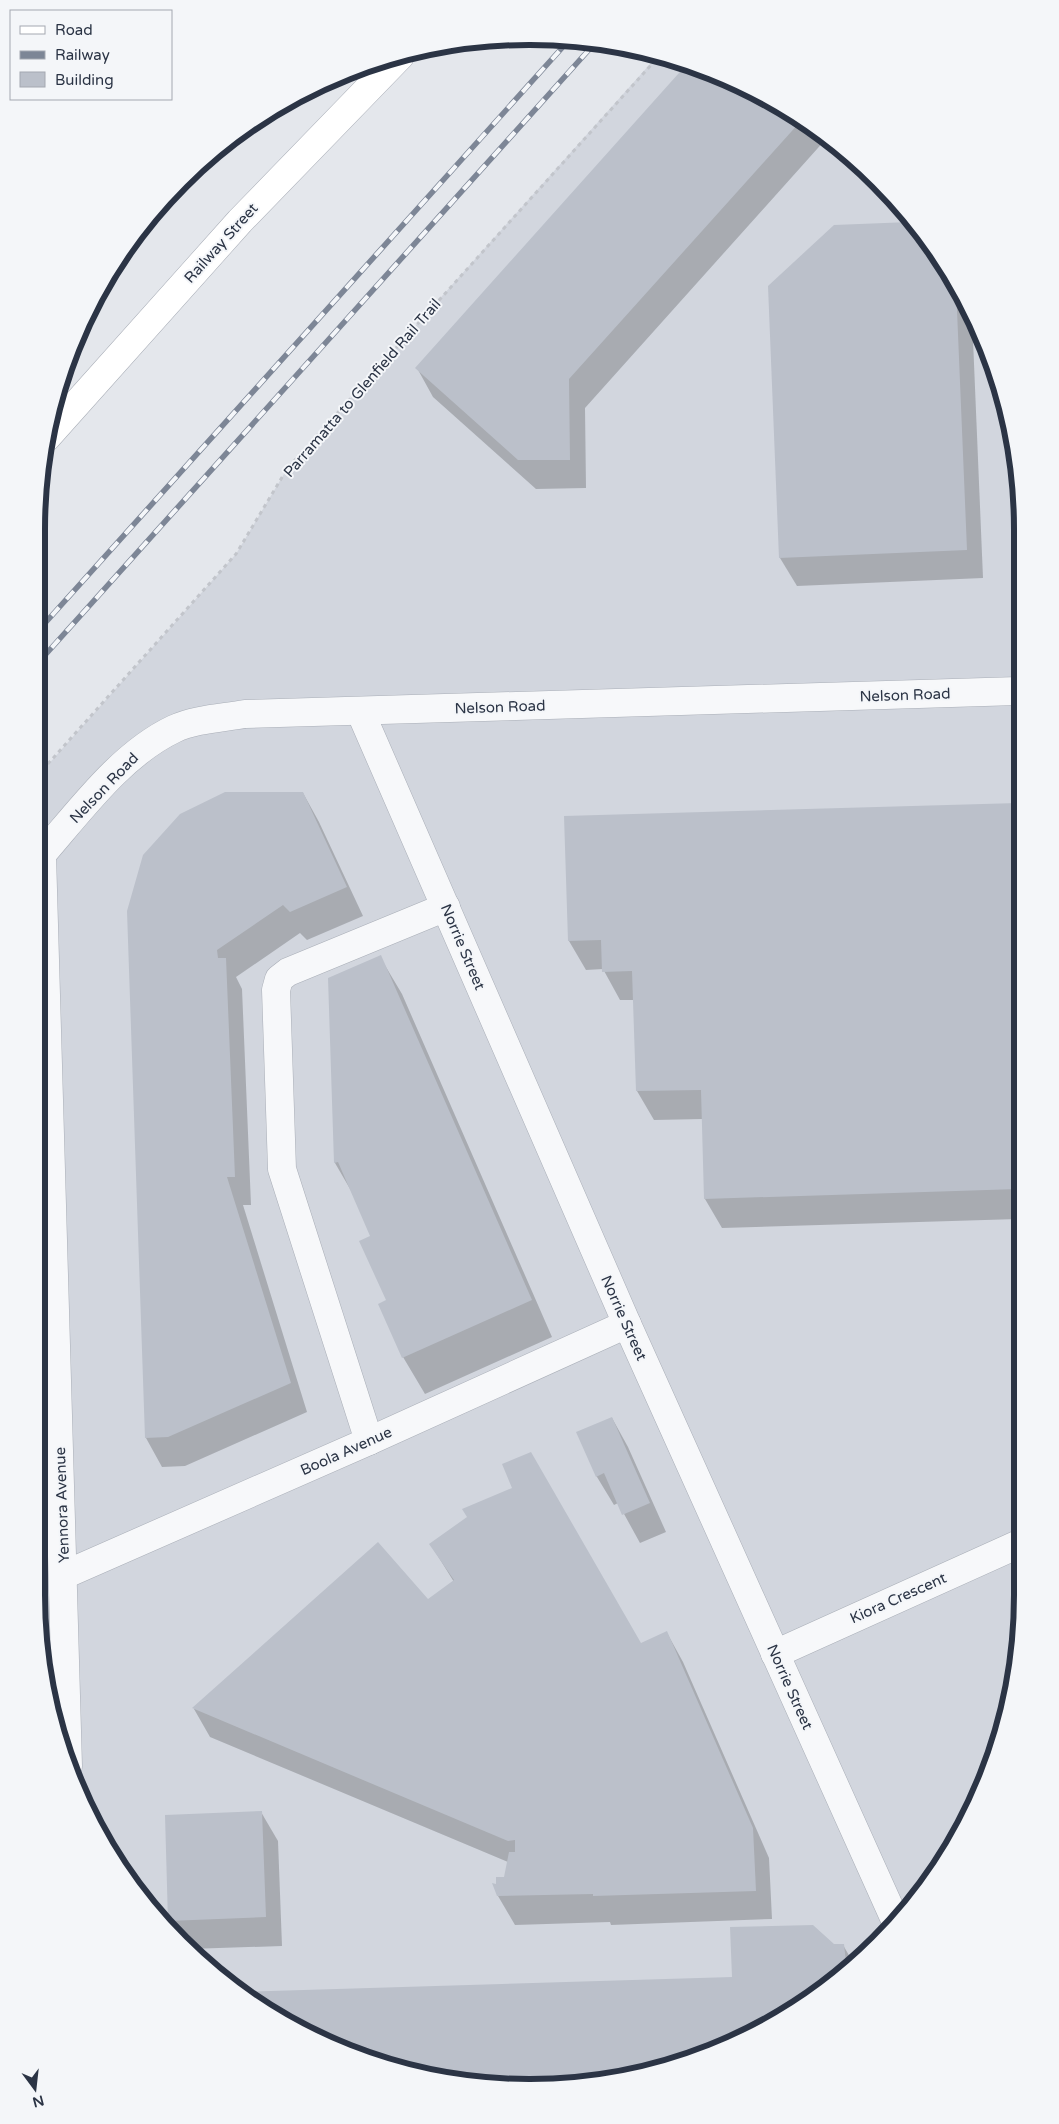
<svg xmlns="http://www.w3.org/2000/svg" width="1059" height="2124" font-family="'Varela Round',sans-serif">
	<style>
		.built { fill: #d2d6de }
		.shadow { fill: #0003 }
		.building { fill: #bbc0ca }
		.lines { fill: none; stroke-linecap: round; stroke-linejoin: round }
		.minor-casing { stroke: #a9aeb7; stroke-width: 29 }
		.secondary-casing { stroke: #a9aeb7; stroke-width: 29 }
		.path { stroke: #c2c5cb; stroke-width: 3; stroke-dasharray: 4 4; stroke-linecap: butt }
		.minor { stroke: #f7f8fa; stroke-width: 28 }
		.secondary { stroke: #fff; stroke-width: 28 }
		.rail-casing { stroke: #7d8696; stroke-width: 5.5 }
		.rail { stroke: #f4f6f9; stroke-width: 4; stroke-dasharray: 11; stroke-linecap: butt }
		.labels { text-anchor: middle; stroke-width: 4; stroke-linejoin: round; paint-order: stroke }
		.street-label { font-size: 15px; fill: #2b3445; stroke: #f4f6f9 }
		.rim { fill: none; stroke: #2b3445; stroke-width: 6 }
	</style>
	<rect width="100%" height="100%" fill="#e4e7ec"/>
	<polygon class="built" points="659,54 747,87 854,158 939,255 985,341 1019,465 1022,1626 1006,1722 972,1812 939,1869 878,1943 830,1986 498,2087 433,2078 341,2050 283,2022 204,1965 138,1895 102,1841 63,1753 46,1690 36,1595 37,777 236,554 287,469"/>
	<g class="shadow">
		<polygon points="689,65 747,87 826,139 585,408 586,488 536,489 433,397 417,368"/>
		<polygon points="911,223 939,255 972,316 983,578 797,586 780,558 834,226"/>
		<polygon points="37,738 42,747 37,753"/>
		<polygon points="303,793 319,822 363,916 307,940 300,933 236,977 242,989 251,1205 243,1205 307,1412 185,1466 162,1467 146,1438 128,912"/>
		<polygon points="1019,804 1021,1219 722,1228 705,1199 703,1119 654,1120 637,1091 634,1000 620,1000 603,969 586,970 569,941 565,818"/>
		<polygon points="380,957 402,994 552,1337 425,1394 403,1357 372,1237 353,1194 335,1163 330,979"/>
		<polygon points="612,1418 628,1447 666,1532 640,1543 618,1503 614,1505 597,1477 578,1433"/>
		<polygon points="431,1545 640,1644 667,1633 683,1662 769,1858 772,1919 611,1925 610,1922 515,1925 498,1896 497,1885 505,1878 508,1862 210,1737 194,1709 428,1601 454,1582"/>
		<polygon points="261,1812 278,1841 282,1946 189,1949 170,1920"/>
		<polygon points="843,1945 854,1964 848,1970 845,1967 498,2087 433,2078 341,2050 283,2022 733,1978 833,1946"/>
	</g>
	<g class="building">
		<polygon points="687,64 747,87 800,122 569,379 570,460 518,460 415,368"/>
		<polygon points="910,222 939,255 956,286 967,550 779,558 768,286 834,225"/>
		<polygon points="225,792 303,792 347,887 290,912 283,905 217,950 218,958 226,958 235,1177 227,1177 291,1383 168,1437 145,1438 127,911 143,855 180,814"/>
		<polygon points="1019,803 1021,1189 704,1199 701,1090 636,1091 632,971 602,972 601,940 568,941 564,816"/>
		<polygon points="381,955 532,1300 402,1358 378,1304 386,1300 359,1241 370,1236 338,1162 334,1163 328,978"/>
		<polygon points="612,1417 650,1503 622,1515 604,1473 596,1477 576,1432"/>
		<polygon points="531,1452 641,1643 667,1631 753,1828 756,1891 593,1896 593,1894 497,1896 492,1883 496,1884 496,1877 504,1877 509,1852 515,1852 515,1840 508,1841 192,1708 378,1542 428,1599 454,1580 429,1544 467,1517 462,1509 512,1488 502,1464"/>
		<polygon points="262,1811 266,1917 168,1921 165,1815"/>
		<polygon points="813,1925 834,1944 844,1944 847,1971 830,1986 748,2037 688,2062 594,2084 498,2087 433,2078 341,2050 283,2022 241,1992 732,1977 730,1927"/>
	</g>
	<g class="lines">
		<g class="minor-casing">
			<g id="minor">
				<polyline points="360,711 627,1324 896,1922"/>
				<polyline points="42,855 68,1766"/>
				<path d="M 37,860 C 77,815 119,755 174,729 C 195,719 223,718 245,714 L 1019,691"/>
				<polyline points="369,1441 282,1169 276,990 279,979 288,972 446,907"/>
				<polyline points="64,1575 369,1441 627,1324"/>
				<polyline points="775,1654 1021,1543"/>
			</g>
		</g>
		<g class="secondary-casing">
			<polyline id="secondary" points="47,437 240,221 400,56"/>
		</g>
		<polyline class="path" points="37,776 236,554 287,469 661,54"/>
		<use href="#minor" class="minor"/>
		<use href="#secondary" class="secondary"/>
		<g class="rail-casing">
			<g id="rail">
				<polyline points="37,632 570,39"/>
				<polyline points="37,664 595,43"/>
			</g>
		</g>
		<use href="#rail" class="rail"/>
	</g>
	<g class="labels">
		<g class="street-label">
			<text transform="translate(221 243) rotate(-48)" y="5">Railway Street</text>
			<text transform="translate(362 388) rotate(-49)" y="5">Parramatta to Glenfield Rail Trail</text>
			<text transform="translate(905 695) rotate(-2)" y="5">Nelson Road</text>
			<text transform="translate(500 707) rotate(-2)" y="5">Nelson Road</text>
			<text transform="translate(104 788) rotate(-46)" y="5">Nelson Road</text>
			<text transform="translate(463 947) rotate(67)" y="5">Norrie Street</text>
			<text transform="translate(624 1318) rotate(66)" y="5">Norrie Street</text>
			<text transform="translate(346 1451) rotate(-24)" y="5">Boola Avenue</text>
			<text transform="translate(62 1505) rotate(-92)" y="5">Yennora Avenue</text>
			<text transform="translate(898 1598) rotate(-24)" y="5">Kiora Crescent</text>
			<text transform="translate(790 1687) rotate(66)" y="5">Norrie Street</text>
		</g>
	</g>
	<path d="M0 0H1059V2124H0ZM529 45H530A484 484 0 0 1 1014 529V1595A484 484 0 0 1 530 2079H529A484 484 0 0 1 45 1595V529A484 484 0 0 1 529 45Z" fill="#f4f6f9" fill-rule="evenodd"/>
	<path class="rim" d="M529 45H530A484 484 0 0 1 1014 529V1595A484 484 0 0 1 530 2079H529A484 484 0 0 1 45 1595V529A484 484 0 0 1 529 45Z"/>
	<rect x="10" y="10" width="162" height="90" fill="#f4f6f9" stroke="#a4a8b1"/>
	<rect x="20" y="26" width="25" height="8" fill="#ffffff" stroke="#a4a8b1"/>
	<text x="55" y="35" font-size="15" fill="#2b3445">Road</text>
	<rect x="20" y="51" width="25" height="8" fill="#7d8696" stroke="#a4a8b1"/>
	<text x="55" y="60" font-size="15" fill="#2b3445">Railway</text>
	<rect x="20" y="72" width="25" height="15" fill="#bbc0ca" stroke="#a4a8b1"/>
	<text x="55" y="85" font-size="15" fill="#2b3445">Building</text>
	<g transform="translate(35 2089) rotate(165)" stroke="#f4f6f9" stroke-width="4" paint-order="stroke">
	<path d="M0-4L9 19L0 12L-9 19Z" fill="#2b3445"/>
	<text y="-8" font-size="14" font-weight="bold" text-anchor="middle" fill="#2b3445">N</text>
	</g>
</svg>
